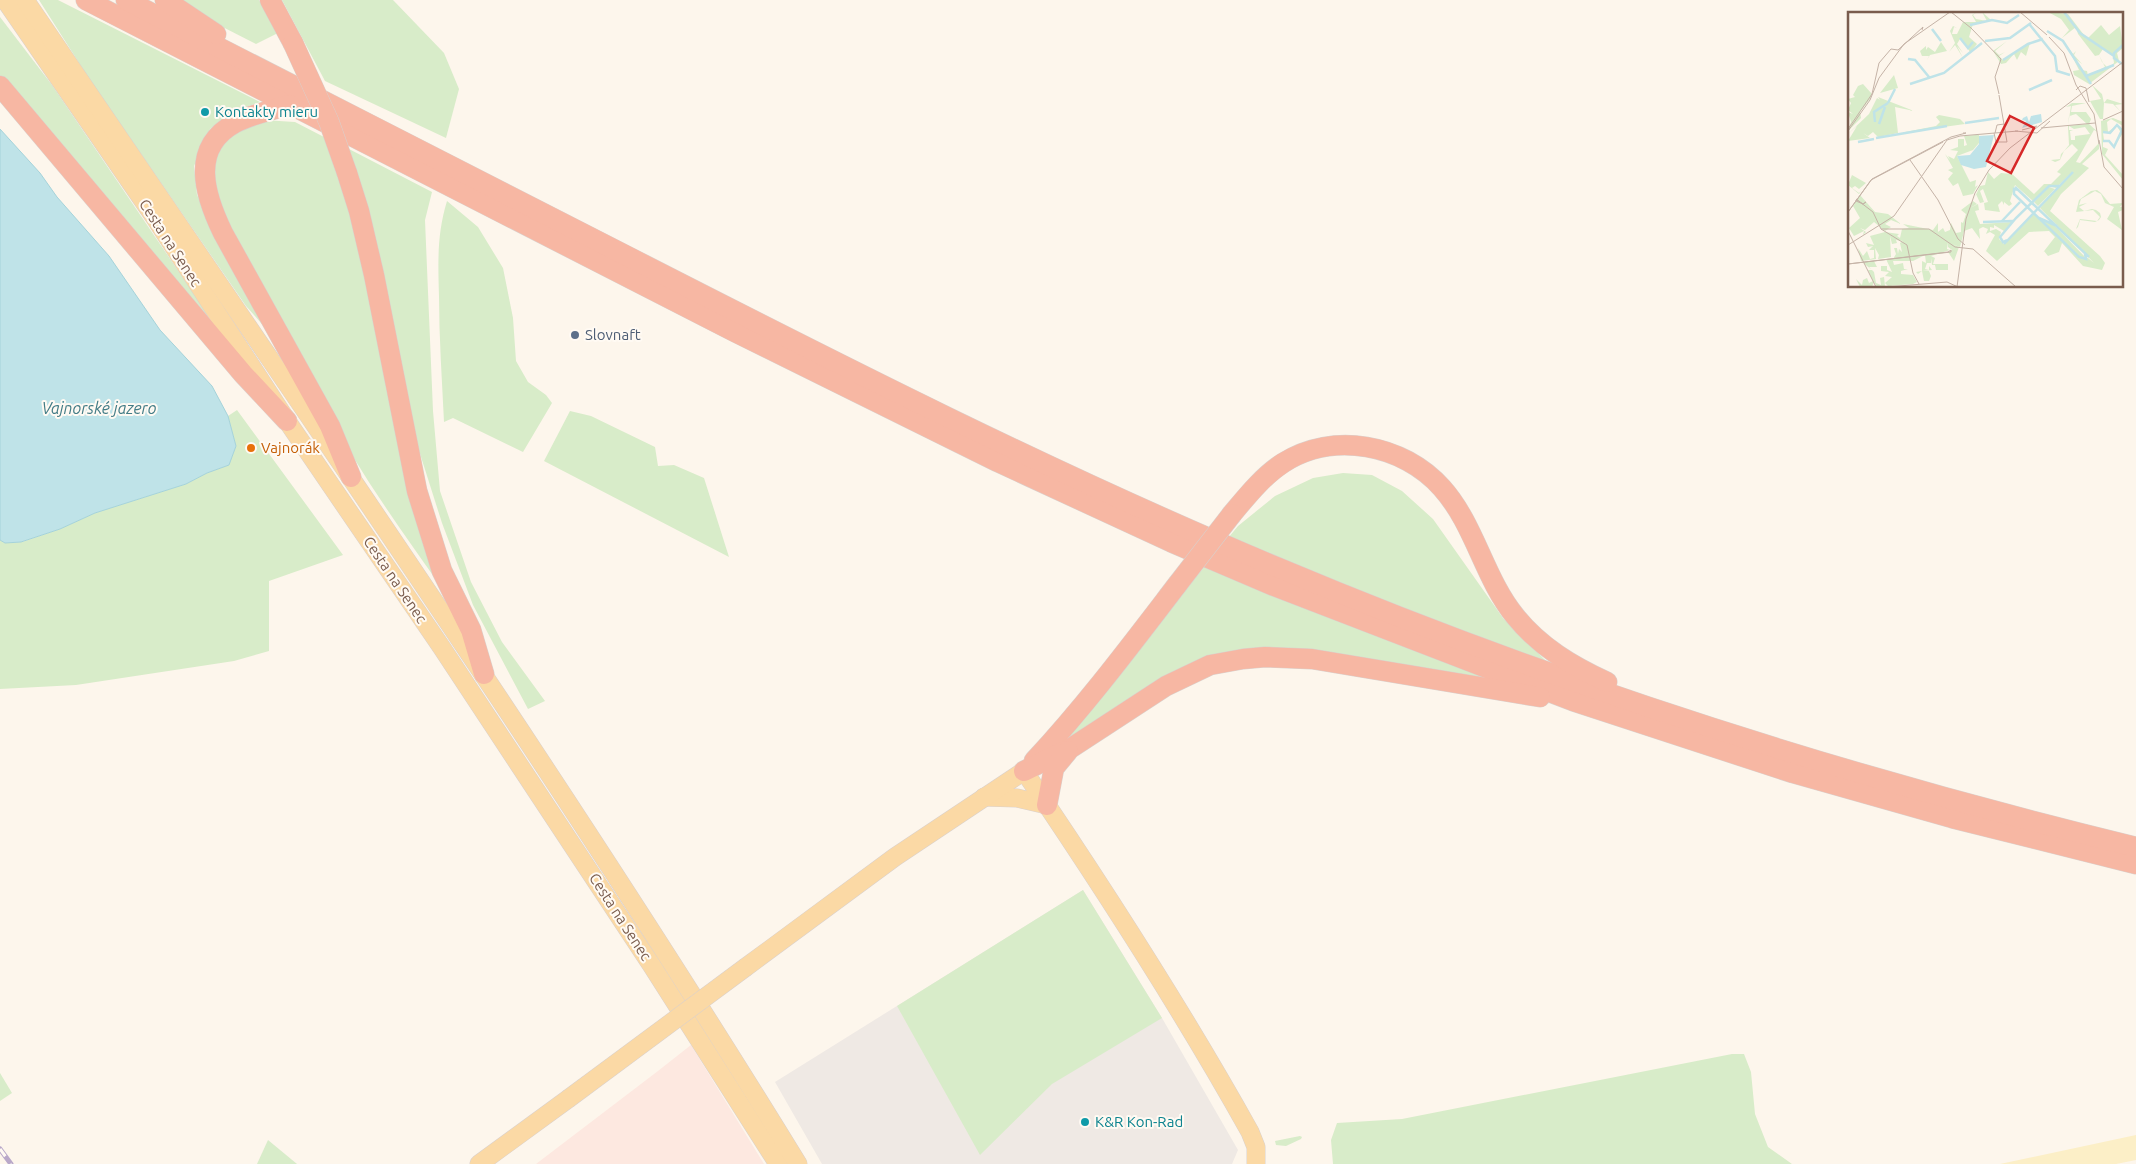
<svg xmlns="http://www.w3.org/2000/svg" width="2136" height="1164" font-family="Ubuntu,sans-serif">
	<style>
		.commercial { fill: #fde8e0 }
		.industrial { fill: #efe9e4 }
		.green { fill: #d8ecc9 }
		.sand { fill: #fcefc7 }
		.water { fill: #bfe3e8; stroke: #a5d3da }
		.lines { fill: none; stroke-linecap: round; stroke-linejoin: round }
		.major-casing { stroke: #dad1cd; stroke-width: 19 }
		.highway-casing { stroke: #dad1cd; stroke-width: 21 }
		.major { stroke: #fbd9a5; stroke-width: 18 }
		.highway { stroke: #f7b7a3; stroke-width: 20 }
		.rail-casing { stroke: #b9a8c9; stroke-width: 5 }
		.rail { stroke: #fffaf3; stroke-width: 3; stroke-dasharray: 9; stroke-linecap: butt }
		.major-bridge-casing { stroke: #dad1cd; stroke-width: 19; stroke-linecap: butt }
		.highway-bridge-casing { stroke: #dad1cd; stroke-width: 21; stroke-linecap: butt }
		.major-bridge { stroke: #fbd9a5; stroke-width: 18 }
		.highway-bridge { stroke: #f7b7a3; stroke-width: 20 }
		.culture-dot { fill: #0f9aa8; stroke: #fffaf3; stroke-width: 2 }
		.service-dot { fill: #5c6f8a; stroke: #fffaf3; stroke-width: 2 }
		.food-dot { fill: #e8710a; stroke: #fffaf3; stroke-width: 2 }
		.labels { text-anchor: middle; stroke-width: 4; stroke-linejoin: round; paint-order: stroke }
		.culture-label { font-size: 15px; fill: #0d838f; stroke: #fffaf3; text-anchor: start }
		.street-label { font-size: 15px; fill: #7a5c4d; stroke: #fffaf3 }
		.service-label { font-size: 15px; fill: #4e5e75; stroke: #fffaf3; text-anchor: start }
		.food-label { font-size: 15px; fill: #c56008; stroke: #fffaf3; text-anchor: start }
		.water-label { font-size: 16px; font-style: italic; fill: #437c86; stroke: #fffaf3 }
		.inset-river { fill: none; stroke: #bfe3e8; stroke-width: 2.5 }
		.inset-road { fill: none; stroke: #c5b3a7; stroke-width: 1 }
		.view { fill: #d62828; fill-opacity: 0.15; stroke: #d62828; stroke-width: 2.5 }
		.inset-edge { fill: none; stroke: #7a5c4d; stroke-width: 2.5 }
	</style>
	<rect width="100%" height="100%" fill="#fdf6ec"/>
	<polygon class="commercial" points="691,1045 764,1164 536,1164 658,1071"/>
	<polygon class="industrial" points="1083,890 1162,1018 1238,1150 1232,1164 822,1164 775,1082"/>
	<g class="green">
		<polygon points="39,0 58,0 260,102 232,112 210,129 194,166 197,195 268,331 246,306 88,77"/>
		<polygon points="180,0 259,0 278,33 256,44 207,19"/>
		<polygon points="282,0 393,0 444,53 459,89 446,138 325,81"/>
		<polygon points="0,17 52,85 217,328 214,329 0,76"/>
		<path d="M 263,120 L 295,122 L 324,137 L 338,178 L 344,184 L 437,581 C 408,540 378,498 352,455 C 300,369 257,278 212,189 C 214,148 223,132 263,120 Z"/>
		<polygon points="349,149 432,192 425,220 433,411 440,491 471,582 502,642 545,701 528,709 473,605 442,523 415,438 363,193"/>
		<path d="M 447,201 L 478,227 L 503,268 L 513,318 L 516,361 L 528,382 L 546,395 L 552,403 L 523,452 L 453,418 L 444,422 C 442,380 439,338 439,296 C 438,261 437,234 447,201 Z"/>
		<polygon points="237,410 343,555 269,581 269,651 234,661 76,685 0,689 0,540 5,543 22,542 60,529 95,513 186,484 207,473 229,465 236,446 228,416"/>
		<polygon points="570,411 591,416 655,447 658,466 674,465 704,478 729,557 544,461"/>
		<polygon points="1343,473 1372,475 1402,491 1433,519 1503,618 1546,661 1476,680 1270,650 1098,721 1060,742 1238,526 1275,496 1313,478"/>
		<polygon points="1083,890 1162,1018 1052,1084 980,1155 897,1006"/>
		<polygon points="1732,1054 1744,1054 1751,1072 1755,1114 1768,1147 1792,1164 1333,1164 1331,1140 1337,1123 1402,1119"/>
		<polygon points="0,1073 12,1093 0,1101"/>
		<polygon points="1300,1136 1302,1137 1301,1139 1286,1146 1276,1145 1275,1141"/>
		<polygon points="268,1140 297,1164 257,1164"/>
	</g>
	<polygon class="sand" points="2136,1135 2136,1160 2116,1164 2000,1164"/>
	<polygon class="water" points="0,129 40,173 57,197 109,256 160,330 212,386 228,416 236,446 229,465 207,473 186,484 95,513 60,529 21,542 5,543 0,540"/>
	<g class="lines">
		<g class="major-casing">
			<g id="major">
				<polyline points="5,0 155,218 287,421 442,648 652,966 778,1164"/>
				<path d="M 25,0 C 287,385 554,767 798,1164"/>
				<polyline points="984,797 1017,798 1047,805"/>
				<path d="M 746,967 L 895,857 L 1024,771 C 1104,889 1181,1008 1250,1132 L 1256,1147 L 1256,1164"/>
				<polyline points="479,1164 568,1099"/>
			</g>
		</g>
		<g class="highway-casing">
			<g id="highway">
				<polyline points="86,0 735,332 998,462 1171,542 1274,586 1573,701 1793,773 1952,818 2136,864"/>
				<path d="M 126,0 C 292,85 459,170 625,255 C 840,365 1056,475 1279,568 C 1557,685 1844,776 2136,847"/>
				<polyline points="165,0 216,34"/>
				<polyline points="270,0 293,43"/>
				<polyline points="0,86 243,374 287,421"/>
				<path d="M 290,105 C 272,110 252,114 235,123 C 189,148 205,196 223,233 L 330,426 L 351,477"/>
				<polyline points="347,173 359,211 374,275 417,491 442,571 471,630 484,674"/>
				<path d="M 1232,514 C 1247,496 1263,476 1283,463 C 1333,431 1403,444 1442,488 C 1475,525 1484,578 1515,616 C 1540,647 1572,666 1607,682"/>
				<path d="M 1034,761 C 1086,705 1131,645 1177,585"/>
				<polyline points="1024,771 1071,748 1166,686 1210,665 1243,659 1265,657 1312,659 1540,697"/>
				<polyline points="1047,805 1054,768 1068,751"/>
			</g>
		</g>
		<use href="#major" class="major"/>
		<use href="#highway" class="highway"/>
		<g class="rail-casing">
			<polyline id="rail" points="0,1149 11,1164"/>
		</g>
		<use href="#rail" class="rail"/>
		<g class="major-bridge-casing">
			<polyline id="major-bridge" points="568,1099 746,967"/>
		</g>
		<g class="highway-bridge-casing">
			<g id="highway-bridge">
				<polyline points="293,43 329,122 347,173"/>
				<polyline points="1177,585 1232,514"/>
			</g>
		</g>
		<use href="#major-bridge" class="major-bridge"/>
		<use href="#highway-bridge" class="highway-bridge"/>
	</g>
	<g class="culture-dot">
		<circle cx="205" cy="112" r="5"/>
		<circle cx="1085" cy="1122" r="5"/>
	</g>
	<circle class="service-dot" cx="575" cy="335" r="5"/>
	<circle class="food-dot" cx="251" cy="448" r="5"/>
	<g class="labels">
		<g class="culture-label">
			<text x="215" y="117">Kontakty mieru</text>
			<text x="1095" y="1127">K&amp;R Kon-Rad</text>
		</g>
		<g class="street-label">
			<text transform="translate(170 243) rotate(57)" y="5">Cesta na Senec</text>
			<text transform="translate(395 580) rotate(56)" y="5">Cesta na Senec</text>
			<text transform="translate(620 917) rotate(57)" y="5">Cesta na Senec</text>
		</g>
		<g class="service-label">
			<text x="585" y="340">Slovnaft</text>
		</g>
		<g class="food-label">
			<text x="261" y="453">Vajnorák</text>
		</g>
		<g class="water-label">
			<text x="99" y="414">Vajnorské jazero</text>
		</g>
	</g>
	<g transform="translate(1848 12)">
		<rect width="275" height="275" fill="#fdf6ec"/>
		<path d="M 129,0 L 125,3 L 128,7 L 139,9 L 134,0 L 143,8 L 125,12 L 121,25 L 129,32 L 124,38 L 132,33 L 117,44 L 122,40 L 120,37 L 115,43 L 120,37 L 112,27 L 109,32 L 115,41 L 109,34 L 115,46 L 107,33 L 101,40 L 107,31 L 102,19 L 105,14 L 109,16 L 106,15 L 104,22 L 109,22 L 115,10 L 128,10 L 124,3 ZM 200,0 L 220,2 L 239,27 L 253,13 L 261,23 L 272,14 L 275,36 L 269,41 L 271,49 L 241,72 L 226,63 L 225,59 L 231,58 L 219,34 L 225,42 L 228,39 L 226,43 L 234,52 L 226,46 L 233,58 L 239,59 L 240,64 L 257,55 L 251,43 L 247,44 L 230,22 L 228,15 L 214,26 L 221,18 L 213,7 ZM 255,37 L 265,44 L 266,51 L 263,54 L 259,55 L 254,50 L 251,43 ZM 194,27 L 182,31 L 178,44 L 173,40 L 169,48 L 166,42 L 158,51 L 153,52 L 145,39 L 159,29 L 147,39 L 151,43 L 157,40 L 151,44 L 155,48 L 180,31 ZM 93,30 L 99,39 L 82,43 L 79,48 L 81,44 L 74,44 L 72,39 L 78,34 L 78,38 L 80,35 L 87,40 ZM 46,63 L 50,76 L 32,81 ZM 28,71 L 22,87 L 12,100 L 13,106 L 0,119 L 3,110 L 0,100 L 5,102 L 0,98 L 3,91 L 0,87 L 7,85 L 5,83 L 10,74 L 15,72 L 24,82 ZM 244,73 L 254,82 L 256,91 L 259,87 L 275,92 L 267,93 L 273,100 L 265,92 L 256,91 L 255,107 L 252,107 L 242,89 L 253,87 ZM 30,85 L 66,99 L 47,95 L 50,121 L 30,125 L 25,120 L 20,124 L 15,121 L 22,126 L 0,129 L 9,114 L 0,122 L 21,102 L 29,86 L 32,88 ZM 224,91 L 238,91 L 224,94 L 223,100 L 238,100 L 243,107 L 241,112 L 250,120 L 246,118 L 228,150 L 232,151 L 251,131 L 251,137 L 234,152 L 241,156 L 213,182 L 202,199 L 252,244 L 257,251 L 254,258 L 235,254 L 214,231 L 211,240 L 200,244 L 196,239 L 193,243 L 207,225 L 201,219 L 181,220 L 149,249 L 138,239 L 147,223 L 142,220 L 138,222 L 140,217 L 135,215 L 131,217 L 132,227 L 124,216 L 116,219 L 122,196 L 112,235 L 104,232 L 111,235 L 106,249 L 100,240 L 104,238 L 100,235 L 100,230 L 99,237 L 102,238 L 83,244 L 87,246 L 85,252 L 100,252 L 100,258 L 88,258 L 87,253 L 84,253 L 83,246 L 83,251 L 79,251 L 77,257 L 81,258 L 81,254 L 84,258 L 74,259 L 81,259 L 83,264 L 81,269 L 76,269 L 74,259 L 70,262 L 68,260 L 74,259 L 74,249 L 78,251 L 77,243 L 65,249 L 45,249 L 46,253 L 55,251 L 56,257 L 60,257 L 53,259 L 53,262 L 65,263 L 69,270 L 65,272 L 29,275 L 26,270 L 24,275 L 12,275 L 8,267 L 14,273 L 15,268 L 19,266 L 21,271 L 25,269 L 20,258 L 24,258 L 14,250 L 26,249 L 29,255 L 21,255 L 26,260 L 28,271 L 33,273 L 32,266 L 36,265 L 37,274 L 40,274 L 37,271 L 44,265 L 37,264 L 41,260 L 33,259 L 33,254 L 39,254 L 39,258 L 44,260 L 38,247 L 45,247 L 48,242 L 46,236 L 49,236 L 50,242 L 51,237 L 54,240 L 52,231 L 55,229 L 48,228 L 49,231 L 44,232 L 42,224 L 43,245 L 30,247 L 31,243 L 27,236 L 28,247 L 13,249 L 10,236 L 15,244 L 19,239 L 22,247 L 26,246 L 26,238 L 21,238 L 25,234 L 20,235 L 18,231 L 26,233 L 22,224 L 37,220 L 51,222 L 49,224 L 52,226 L 54,217 L 61,216 L 55,212 L 85,218 L 90,211 L 90,220 L 95,216 L 97,220 L 102,218 L 103,211 L 108,221 L 113,220 L 113,210 L 115,211 L 118,202 L 113,198 L 125,189 L 132,174 L 137,173 L 140,160 L 146,167 L 153,161 L 164,162 L 186,182 L 196,172 L 203,172 L 213,162 L 209,160 L 230,138 L 224,132 L 216,139 L 212,148 L 207,150 L 203,148 L 212,147 L 213,142 L 216,139 L 221,133 L 220,114 L 239,112 L 228,102 L 221,104 L 220,113 L 223,94 L 218,95 ZM 221,114 L 226,117 L 237,115 L 242,122 L 227,124 L 227,128 L 223,128 L 222,119 L 225,118 L 221,118 ZM 225,159 L 192,196 L 246,251 L 240,246 L 231,245 L 186,202 L 156,232 L 151,227 L 153,220 L 148,217 L 142,219 L 142,215 L 146,216 L 146,213 L 156,219 L 164,210 L 132,212 L 127,199 L 131,198 L 130,192 L 122,196 L 129,192 L 125,189 L 128,182 L 132,191 L 136,190 L 132,179 L 135,177 L 140,190 L 144,189 L 136,191 L 137,198 L 152,200 L 150,193 L 154,189 L 156,193 L 156,190 L 161,194 L 164,192 L 162,189 L 167,173 L 185,189 L 200,174 L 208,176 ZM 91,103 L 112,107 L 117,112 L 52,121 L 88,114 L 92,110 L 88,105 ZM 265,106 L 275,110 L 275,114 L 263,107 L 259,110 L 260,120 L 269,113 L 275,121 L 266,135 L 260,129 L 255,129 L 255,135 L 260,137 L 257,143 L 275,163 L 275,168 L 254,142 L 253,109 ZM 269,114 L 273,121 L 265,134 L 261,128 L 256,128 L 255,121 L 263,121 ZM 139,122 L 131,123 L 131,131 L 125,138 L 109,144 L 122,170 L 128,168 L 127,175 L 130,173 L 125,182 L 115,184 L 110,171 L 105,174 L 100,167 L 105,161 L 100,158 L 105,156 L 97,142 L 102,148 L 100,144 L 106,147 L 110,139 L 102,138 L 110,135 L 110,127 L 116,127 L 116,134 L 119,133 L 116,124 ZM 4,163 L 18,171 L 11,177 L 7,174 L 4,176 L 11,181 L 13,179 L 11,182 L 0,173 ZM 201,175 L 207,177 L 190,194 L 186,190 ZM 243,179 L 249,178 L 253,181 L 262,192 L 275,191 L 272,195 L 275,195 L 275,198 L 270,200 L 274,218 L 259,207 L 266,195 L 257,191 L 253,182 L 247,179 L 233,187 L 231,193 L 239,191 L 231,195 L 236,199 L 244,197 L 248,198 L 252,201 L 253,205 L 251,208 L 247,210 L 232,208 L 230,215 L 228,217 L 232,207 L 249,209 L 252,205 L 245,198 L 228,200 L 231,188 ZM 12,183 L 27,200 L 40,202 L 53,212 L 43,208 L 37,212 L 43,215 L 37,219 L 26,210 L 17,218 L 12,216 L 18,220 L 15,223 L 16,219 L 6,224 L 1,216 L 12,206 L 5,194 ZM 192,207 L 203,210 L 238,246 L 231,245 Z" fill="#d8ecc9" fill-rule="evenodd"/>
		<path d="M 193,102 L 194,110 L 174,116 L 178,109 L 174,108 L 175,106 L 179,104 L 181,110 L 183,104 ZM 146,123 L 138,155 L 126,157 L 113,153 L 109,144 L 122,143 L 131,132 L 131,124 Z" fill="#bfe3e8"/>
		<path class="inset-river" d="M 216,0 L 232,21 L 266,44M 122,13 L 144,8 L 159,11 L 171,3M 182,13 L 207,44 L 209,59 L 222,63M 84,17 L 93,29M 199,19 L 215,29 L 243,72M 112,26 L 120,36 L 125,30M 137,29 L 162,26 L 183,11M 60,47 L 67,48 L 81,65M 155,48 L 180,32 L 195,27M 274,52 L 266,46 L 266,41 L 275,33M 238,64 L 266,53M 62,72 L 96,61 L 134,31M 181,78 L 204,68M 40,91 L 47,77M 27,110 L 26,100 L 40,91M 117,111 L 151,106M 31,112 L 37,95M 28,126 L 99,114M 255,129 L 261,129 L 266,135 L 274,118 L 269,113 L 262,121 L 255,120M 10,130 L 26,127M 167,175 L 241,245M 171,178 L 166,177 L 166,182 L 231,245 L 238,247 L 237,242M 191,206 L 209,214M 154,209 L 172,190M 135,210 L 165,209M 159,228 L 155,230 L 152,225 L 168,206 L 201,174 L 211,174M 156,232 L 225,160"/>
		<path class="inset-road" d="M 103,0 L 123,16 L 153,47 L 147,65 L 151,82M 172,0 L 199,23M 201,25 L 216,41 L 228,73 L 246,102 L 251,132M 228,78 L 232,74 L 238,76 L 241,90M 255,108 L 275,99M 193,116 L 247,111M 0,117 L 24,82 L 31,51 L 43,37 L 50,38 L 75,15 L 74,18M 174,118 L 189,114M 0,119 L 22,88 L 31,66 L 56,32 L 102,0M 167,119 L 189,121 L 202,109M 146,121 L 148,130 L 159,130 L 151,83M 147,121 L 149,113 L 156,112M 251,128 L 256,155 L 275,177M 62,148 L 90,188 L 110,227 L 117,233M 8,187 L 25,200 L 33,217 L 59,233 L 65,261 L 71,272M 8,189 L 8,188 L 9,188 L 15,192 L 18,190 L 15,192 ZM 0,200 L 23,168 L 95,130M 0,200 L 24,167 L 103,125 L 118,121 L 115,121M 33,217 L 81,217 L 107,235 L 125,237 L 168,275M 0,219 L 28,275M 0,233 L 46,204 L 99,128 L 112,124 L 170,119M 103,238 L 103,240 L 0,252 L 100,240 ZM 39,275 L 99,270 L 110,275M 109,275 L 118,207 L 127,181 L 141,158 L 162,136 L 275,50"/>
		<path class="view" d="M 162,104 L 186,116 L 163,161 L 139,149 Z"/>
		<rect width="275" height="275" class="inset-edge"/>
	</g>
</svg>
